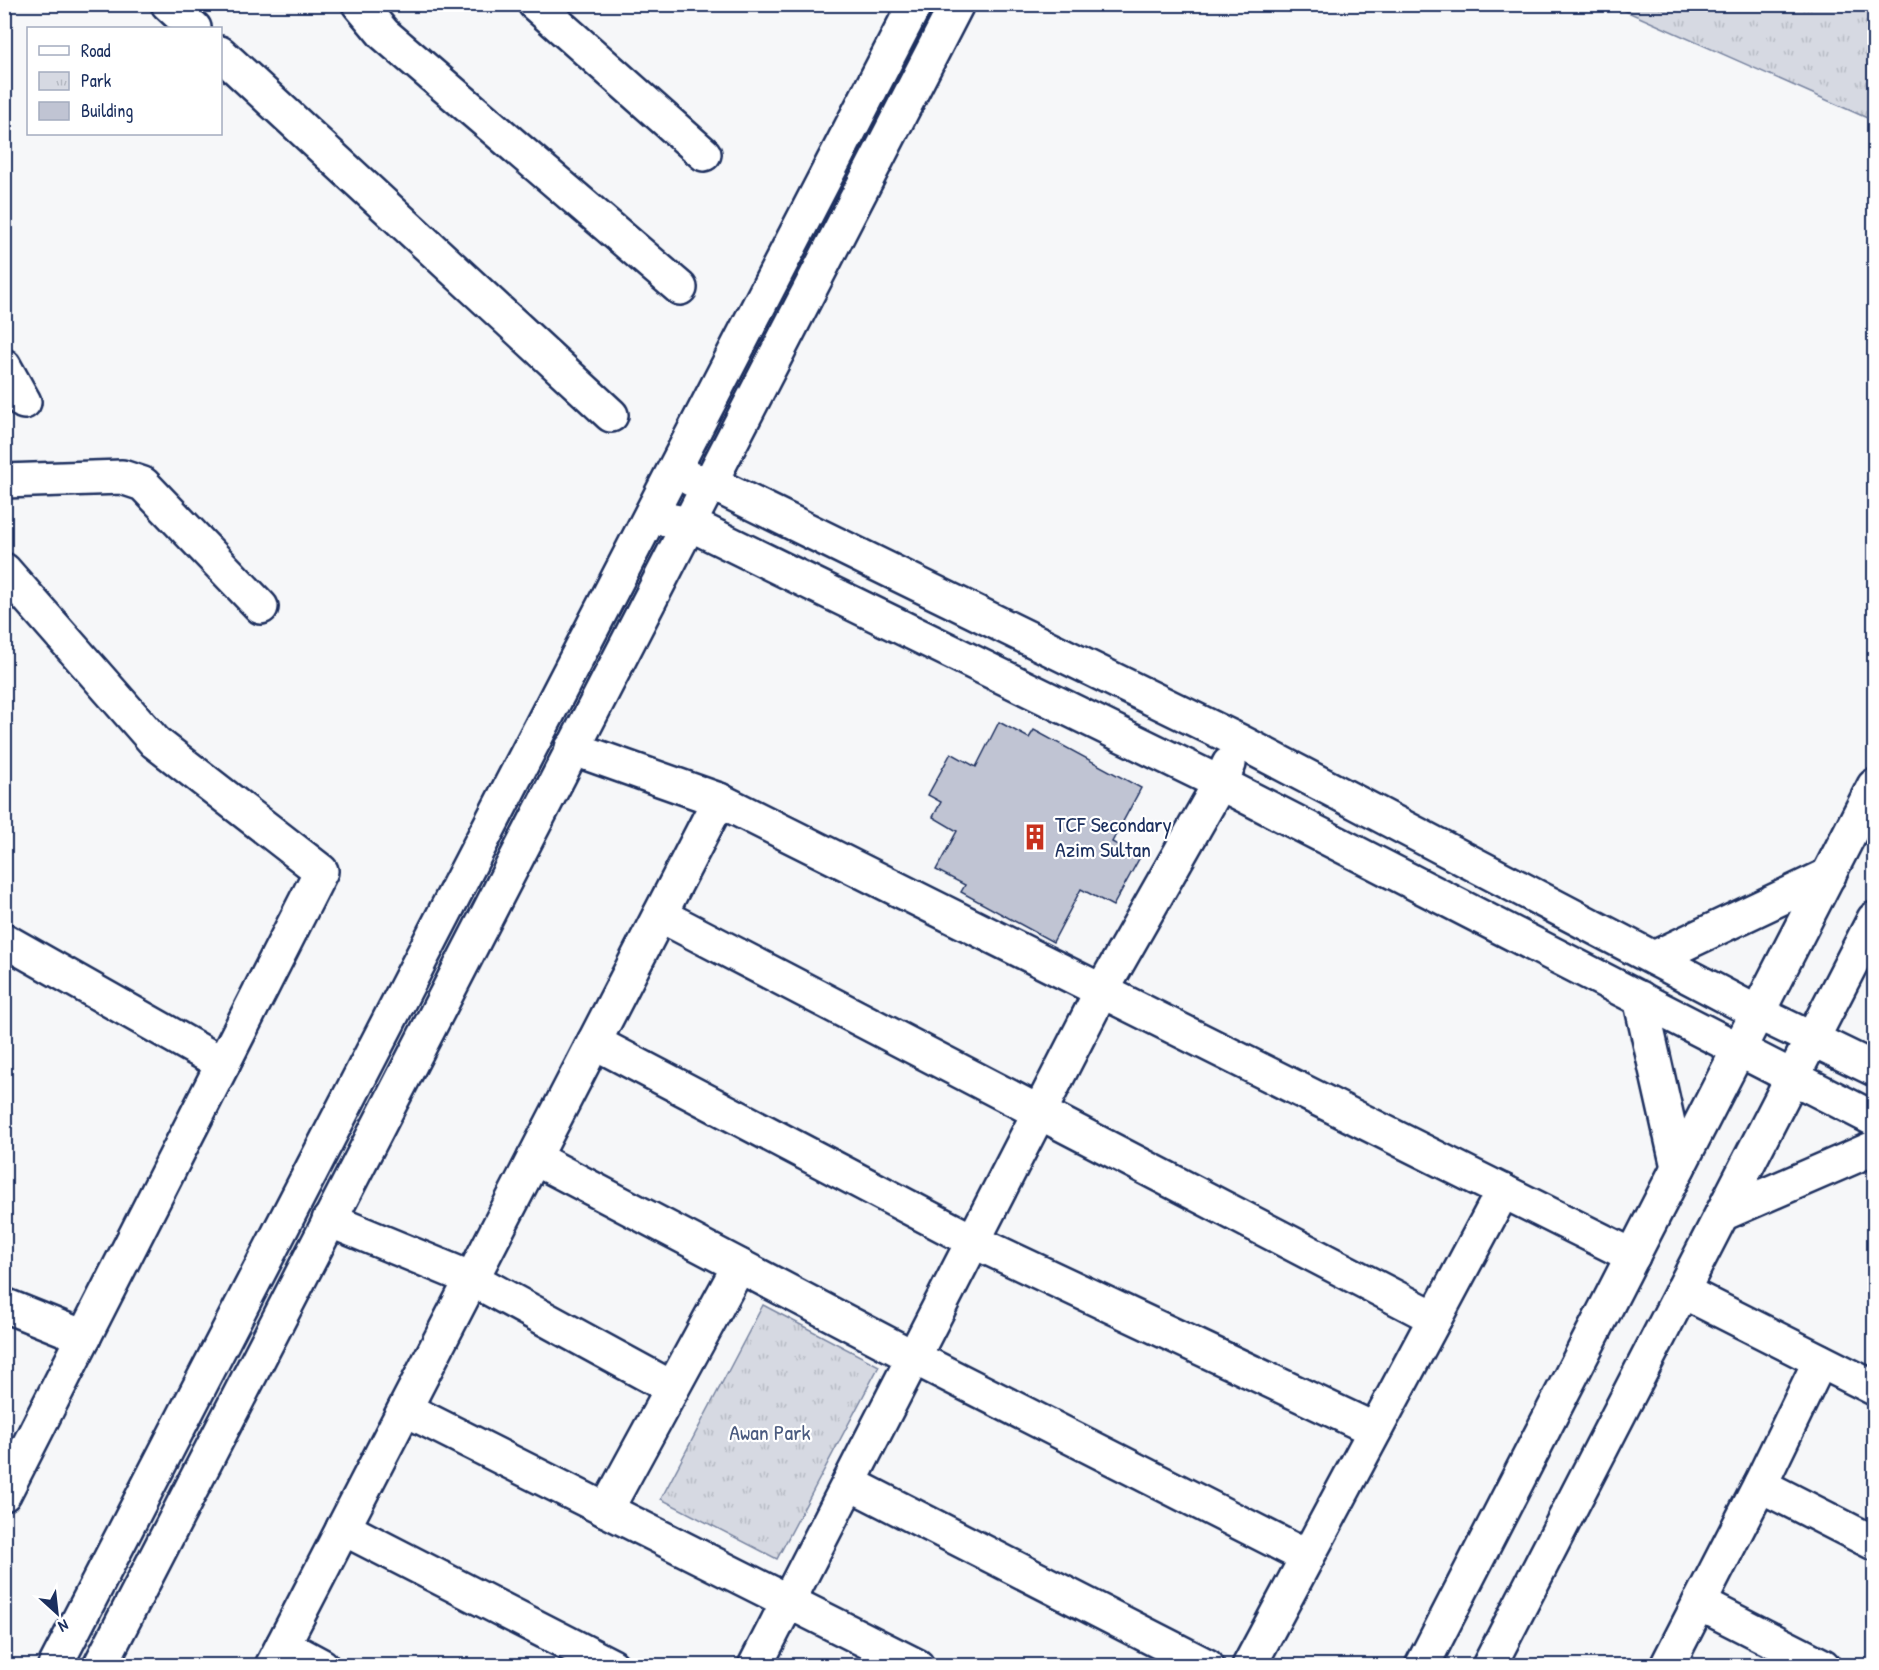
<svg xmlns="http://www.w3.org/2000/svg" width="1879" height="1670" font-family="'Patrick Hand',sans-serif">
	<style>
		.park { fill: url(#park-tufts); stroke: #7884a0; stroke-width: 1.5 }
		.building { fill: #c0c4d3; stroke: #1b2f5e; stroke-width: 1.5 }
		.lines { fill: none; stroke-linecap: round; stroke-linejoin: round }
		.street-casing { stroke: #1b2f5e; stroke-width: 38 }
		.street { stroke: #fff; stroke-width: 33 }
		.labels { text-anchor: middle; stroke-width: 4.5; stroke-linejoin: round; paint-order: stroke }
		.poi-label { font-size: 22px; fill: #1b2f5e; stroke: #fff; text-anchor: start }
		.park-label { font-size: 22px; fill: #4a5a7f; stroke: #fff }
	</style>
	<defs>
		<pattern id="park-tufts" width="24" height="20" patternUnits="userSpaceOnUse" patternTransform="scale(1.5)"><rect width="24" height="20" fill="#d6d9e2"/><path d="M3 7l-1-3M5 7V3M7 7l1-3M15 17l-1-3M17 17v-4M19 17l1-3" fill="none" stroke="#b7bbc4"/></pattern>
	</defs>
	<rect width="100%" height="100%" fill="#f6f7f9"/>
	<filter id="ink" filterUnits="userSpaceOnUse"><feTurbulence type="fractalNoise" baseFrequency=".0167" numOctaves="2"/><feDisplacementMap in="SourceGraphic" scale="12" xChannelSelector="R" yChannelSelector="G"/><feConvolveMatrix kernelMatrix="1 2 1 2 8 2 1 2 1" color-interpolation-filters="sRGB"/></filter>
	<g filter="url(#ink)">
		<g class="park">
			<polygon points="1612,5 1874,5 1874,121"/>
			<polygon points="763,1305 879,1366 777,1559 661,1499"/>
		</g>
		<polygon class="building" points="999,722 1029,738 1034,730 1141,788 1112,842 1140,857 1113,906 1081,889 1053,942 961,892 965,885 936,870 957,831 933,817 941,802 928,795 951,753 976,767"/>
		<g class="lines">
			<g class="street-casing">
				<g id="street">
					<polyline points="168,4 194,28"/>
					<polyline points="359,4 384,34 680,288"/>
					<polyline points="535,4 704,154"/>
					<polyline points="220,53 611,415"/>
					<polyline points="4,366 24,402"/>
					<polyline points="691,479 711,483 1239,741 1758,1013 1874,1069"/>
					<polyline points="4,481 122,477 143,484 261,607"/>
					<polyline points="668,520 690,524 1220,783 1874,1119"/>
					<polyline points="4,570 155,742 321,871 4,1494"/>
					<polyline points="572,748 719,800 1633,1256"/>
					<polyline points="660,915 1435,1318"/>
					<polyline points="4,940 223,1064"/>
					<polyline points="1654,958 1829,875"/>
					<polyline points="1640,998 1678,1167"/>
					<polyline points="594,1042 973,1241 1375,1430"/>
					<polyline points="534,1158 913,1357 1307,1557"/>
					<polyline points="1722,1214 1874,1148"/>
					<polyline points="329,1220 472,1279 672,1388"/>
					<polyline points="1682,1291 1874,1388"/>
					<polyline points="4,1305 84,1337"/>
					<polyline points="405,1409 917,1666"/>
					<polyline points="849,1483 1207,1666"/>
					<polyline points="1760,1485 1820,1361"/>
					<polyline points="606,1510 739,1266"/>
					<polyline points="343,1528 612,1666"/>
					<polyline points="1699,1603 1823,1666"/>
					<polyline points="283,1645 322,1666"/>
					<polyline points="55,1666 915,4"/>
					<polyline points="100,1666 957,4"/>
					<polyline points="272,1666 719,800"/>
					<polyline points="755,1666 1101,992 1220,783 1229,764"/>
					<polyline points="1249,1666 1503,1191"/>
					<polyline points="1422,1666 1874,786"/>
					<polyline points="1489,1666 1874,919"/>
					<polyline points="1667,1666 1760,1485 1874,1543"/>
				</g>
			</g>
			<use href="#street" class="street"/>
		</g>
	</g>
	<defs>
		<g id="building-bare" transform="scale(2.07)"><path d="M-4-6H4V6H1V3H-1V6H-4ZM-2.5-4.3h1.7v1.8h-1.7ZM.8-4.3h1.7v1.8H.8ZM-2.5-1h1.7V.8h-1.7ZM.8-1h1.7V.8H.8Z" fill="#c8321e" stroke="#fff" stroke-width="2.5" paint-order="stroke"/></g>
	</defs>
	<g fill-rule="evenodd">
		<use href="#building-bare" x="1035" y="837"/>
	</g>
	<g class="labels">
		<g class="poi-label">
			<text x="1055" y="832">TCF Secondary<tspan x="1055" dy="25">Azim Sultan</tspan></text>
		</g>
		<g class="park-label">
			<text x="770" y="1440">Awan Park</text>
		</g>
	</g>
	<rect width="1879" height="1670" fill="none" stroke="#fff" stroke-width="24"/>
	<rect x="12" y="12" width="1855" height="1646" fill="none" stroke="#1b2f5e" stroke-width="2" filter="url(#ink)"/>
	<rect x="27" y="27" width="195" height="108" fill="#ffffff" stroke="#a4acbf" stroke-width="1.5"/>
	<rect x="39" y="46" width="30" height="9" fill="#ffffff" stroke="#a4acbf" stroke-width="1.5"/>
	<text x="81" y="57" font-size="18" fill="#1b2f5e">Road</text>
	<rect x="39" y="72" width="30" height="18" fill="url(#park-tufts)" stroke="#a4acbf" stroke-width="1.5"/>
	<text x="81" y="87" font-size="18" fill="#1b2f5e">Park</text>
	<rect x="39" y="102" width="30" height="18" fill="#c0c4d3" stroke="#a4acbf" stroke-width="1.5"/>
	<text x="81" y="117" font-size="18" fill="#1b2f5e">Building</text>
	<g transform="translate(57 1613) rotate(153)" stroke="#ffffff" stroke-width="4.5" paint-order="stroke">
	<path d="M0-4.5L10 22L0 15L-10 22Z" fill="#1b2f5e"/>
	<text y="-9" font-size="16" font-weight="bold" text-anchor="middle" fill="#1b2f5e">N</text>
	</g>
</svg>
